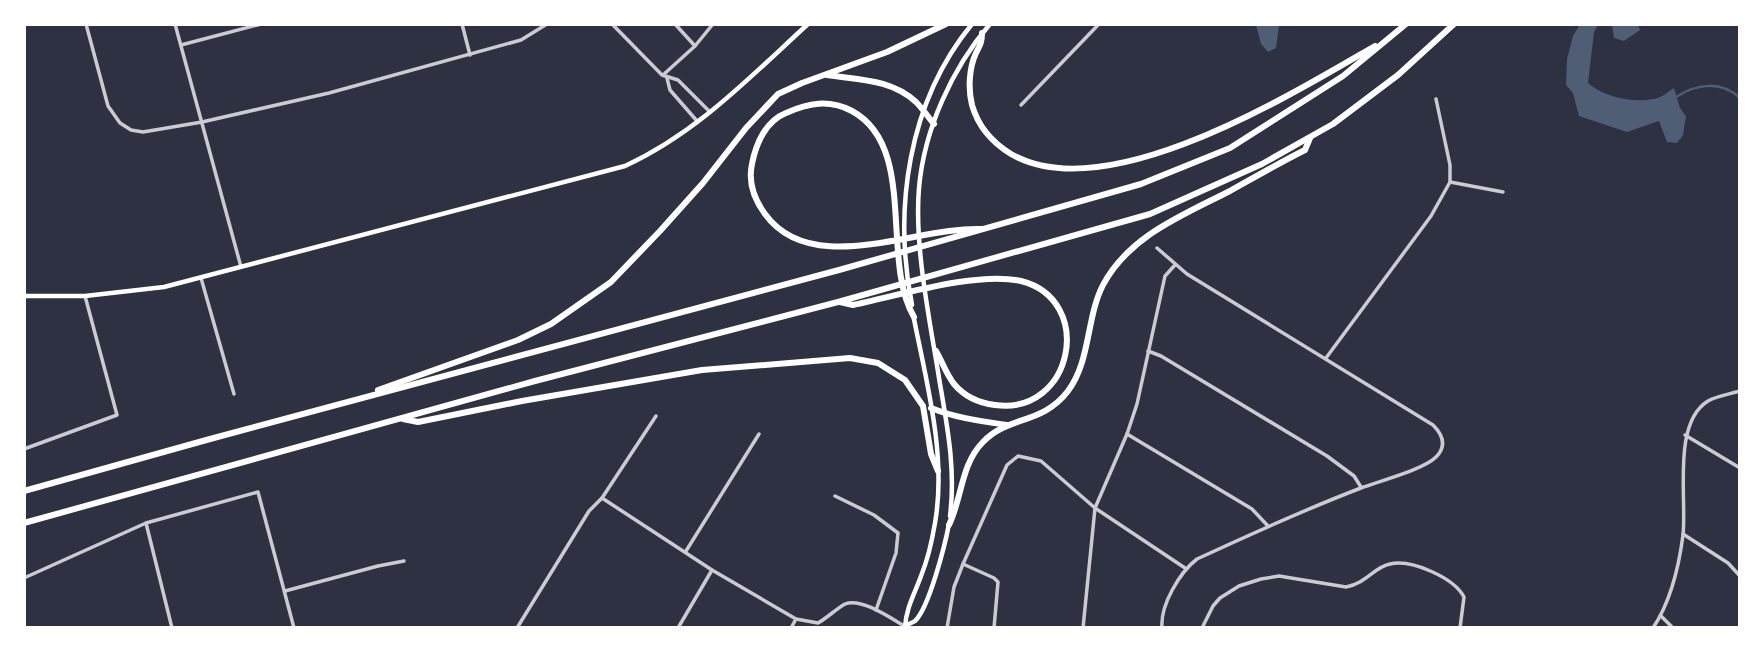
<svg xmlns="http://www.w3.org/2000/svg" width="1764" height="652" font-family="'Varela Round',sans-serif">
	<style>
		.water { fill: #4f5d75 }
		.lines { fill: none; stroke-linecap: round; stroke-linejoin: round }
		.stream { stroke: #4f5d75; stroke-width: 2.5 }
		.minor { stroke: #caccd0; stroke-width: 3.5 }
		.secondary { stroke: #fff; stroke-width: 4.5 }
		.motorway { stroke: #fff; stroke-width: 6 }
	</style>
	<rect width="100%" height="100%" fill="#2d3142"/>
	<g class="water">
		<path d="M 1580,24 L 1598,25 L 1594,32 L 1588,83 C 1604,97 1632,103 1653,99 C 1661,98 1668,92 1674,88 L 1680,108 L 1686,116 L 1683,135 L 1677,143 L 1667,142 L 1659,121 L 1627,132 L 1579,116 L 1573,93 L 1566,85 L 1567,59 L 1573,36 Z"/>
		<polygon points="1256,25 1279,25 1276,48 1268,52 1261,44"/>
		<polygon points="1612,25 1638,25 1640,30 1624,41 1614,38"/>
	</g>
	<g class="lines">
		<path class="stream" d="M 1676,97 C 1696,84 1720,80 1740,98"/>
		<g class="minor">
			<polyline points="86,24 108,106 120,123 131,130 143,132 202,122 329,93 521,40 547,24"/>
			<polyline points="175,24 241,267"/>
			<polyline points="462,24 470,55"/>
			<polyline points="612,24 662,75 678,80 710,112"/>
			<polyline points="675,24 695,46"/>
			<polyline points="181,45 261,24"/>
			<polyline points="663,75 695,46 713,24"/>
			<polyline points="667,78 670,90 697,121"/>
			<polyline points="1021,105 1099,24"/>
			<polyline points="1450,182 1503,192"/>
			<path d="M 1157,248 L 1187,274 L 1433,425 C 1443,435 1447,446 1436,457 C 1423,470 1379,481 1361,488 C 1306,509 1251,534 1197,559 C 1180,572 1160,605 1162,628"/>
			<polyline points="201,278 234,394"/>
			<polyline points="1148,351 1161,356 1327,456 1354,476 1361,487"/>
			<polyline points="1326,358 1431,216 1450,182 1450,165 1436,99"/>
			<polyline points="1127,434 1252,509 1268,526"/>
			<polyline points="1685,435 1740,468"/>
			<polyline points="24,449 117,415 85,296"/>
			<polyline points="835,496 874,515 898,533 896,553 876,610"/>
			<path d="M 602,498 L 712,570 L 796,619 L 818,623 C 827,618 836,609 845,604 C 861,597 892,619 906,627"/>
			<polyline points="146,523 172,628"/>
			<polyline points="1683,534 1728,563 1740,576"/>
			<polyline points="686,551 759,434"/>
			<polyline points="963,564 994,578 998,582 994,628"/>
			<polyline points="24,578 146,523 258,492 294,628"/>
			<polyline points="285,591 378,566 404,561"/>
			<polyline points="1661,616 1673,628"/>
			<polyline points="517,628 589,511 602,498 656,416"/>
			<polyline points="678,628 712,570"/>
			<polyline points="791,628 796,619"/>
			<polyline points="947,628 954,587 963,564 1007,465 1018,456 1041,461 1095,508 1185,568"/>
			<polyline points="1083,628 1095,508 1127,434 1137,404 1165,276 1175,265"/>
			<path d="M 1202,628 L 1213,606 L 1220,598 L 1239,586 L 1261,579 L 1279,576 L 1346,587 C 1367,583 1374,567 1390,564 C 1412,559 1454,578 1464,597 L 1460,628"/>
			<path d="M 1653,628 C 1671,601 1679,566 1683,535 C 1687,498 1672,423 1708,401 C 1716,396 1730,394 1740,391"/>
		</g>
		<g class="secondary">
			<path d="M 24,296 L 85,296 L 164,287 L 625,166 C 697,133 750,77 808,24"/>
			<path d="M 912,305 C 893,209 908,102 972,24"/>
			<path d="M 950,516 C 956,469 947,425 939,378 C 930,321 914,246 919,188 C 924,130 952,68 990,24"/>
			<path d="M 905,626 C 908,624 912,623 915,621 C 929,608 945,545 949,524"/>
			<path d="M 905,627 C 906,608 915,593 921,576 C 928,559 932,541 935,523 C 947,455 926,381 913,314"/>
		</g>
		<g class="motorway">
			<path d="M 982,33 C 982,42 980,45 976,53 C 969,68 968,89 972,105 C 978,126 993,143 1011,154 C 1106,209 1290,95 1375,46"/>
			<path d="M 827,75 C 859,80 891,79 916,102 C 923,109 928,117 934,124"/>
			<path d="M 840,302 L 853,305 C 897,296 977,271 1021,281 C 1096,300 1073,416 995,405 C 979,403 964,396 954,384 C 946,374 942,361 936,351"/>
			<path d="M 914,317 C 880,259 918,147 852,111 C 829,99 808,103 786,113 C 766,121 756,143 752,164 C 748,182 754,199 765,214 C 812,279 917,226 982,229"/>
			<polyline points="378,390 518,340 551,324 611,282 660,231 703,183 746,128 778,94 802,83 887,52 946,24"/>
			<path d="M 931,408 C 956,418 980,421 1007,425"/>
			<polyline points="403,419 418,422 522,401 702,370 850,358 878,363 905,380 923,406 931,454 938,471"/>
			<polyline points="24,491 210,439 839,270 1141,184 1230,148 1343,76 1406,24"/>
			<polyline points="24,523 535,381 838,302 1150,214 1262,164 1333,124 1398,75 1454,24"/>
			<path d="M 949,525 C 962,498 961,464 983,442 C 1009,415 1042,425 1068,391 C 1091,360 1086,318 1103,285 C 1129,236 1183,215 1230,191 C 1255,177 1279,163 1305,150 L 1310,138"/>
		</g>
	</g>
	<rect width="1764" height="652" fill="none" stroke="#ffffff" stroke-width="52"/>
</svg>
